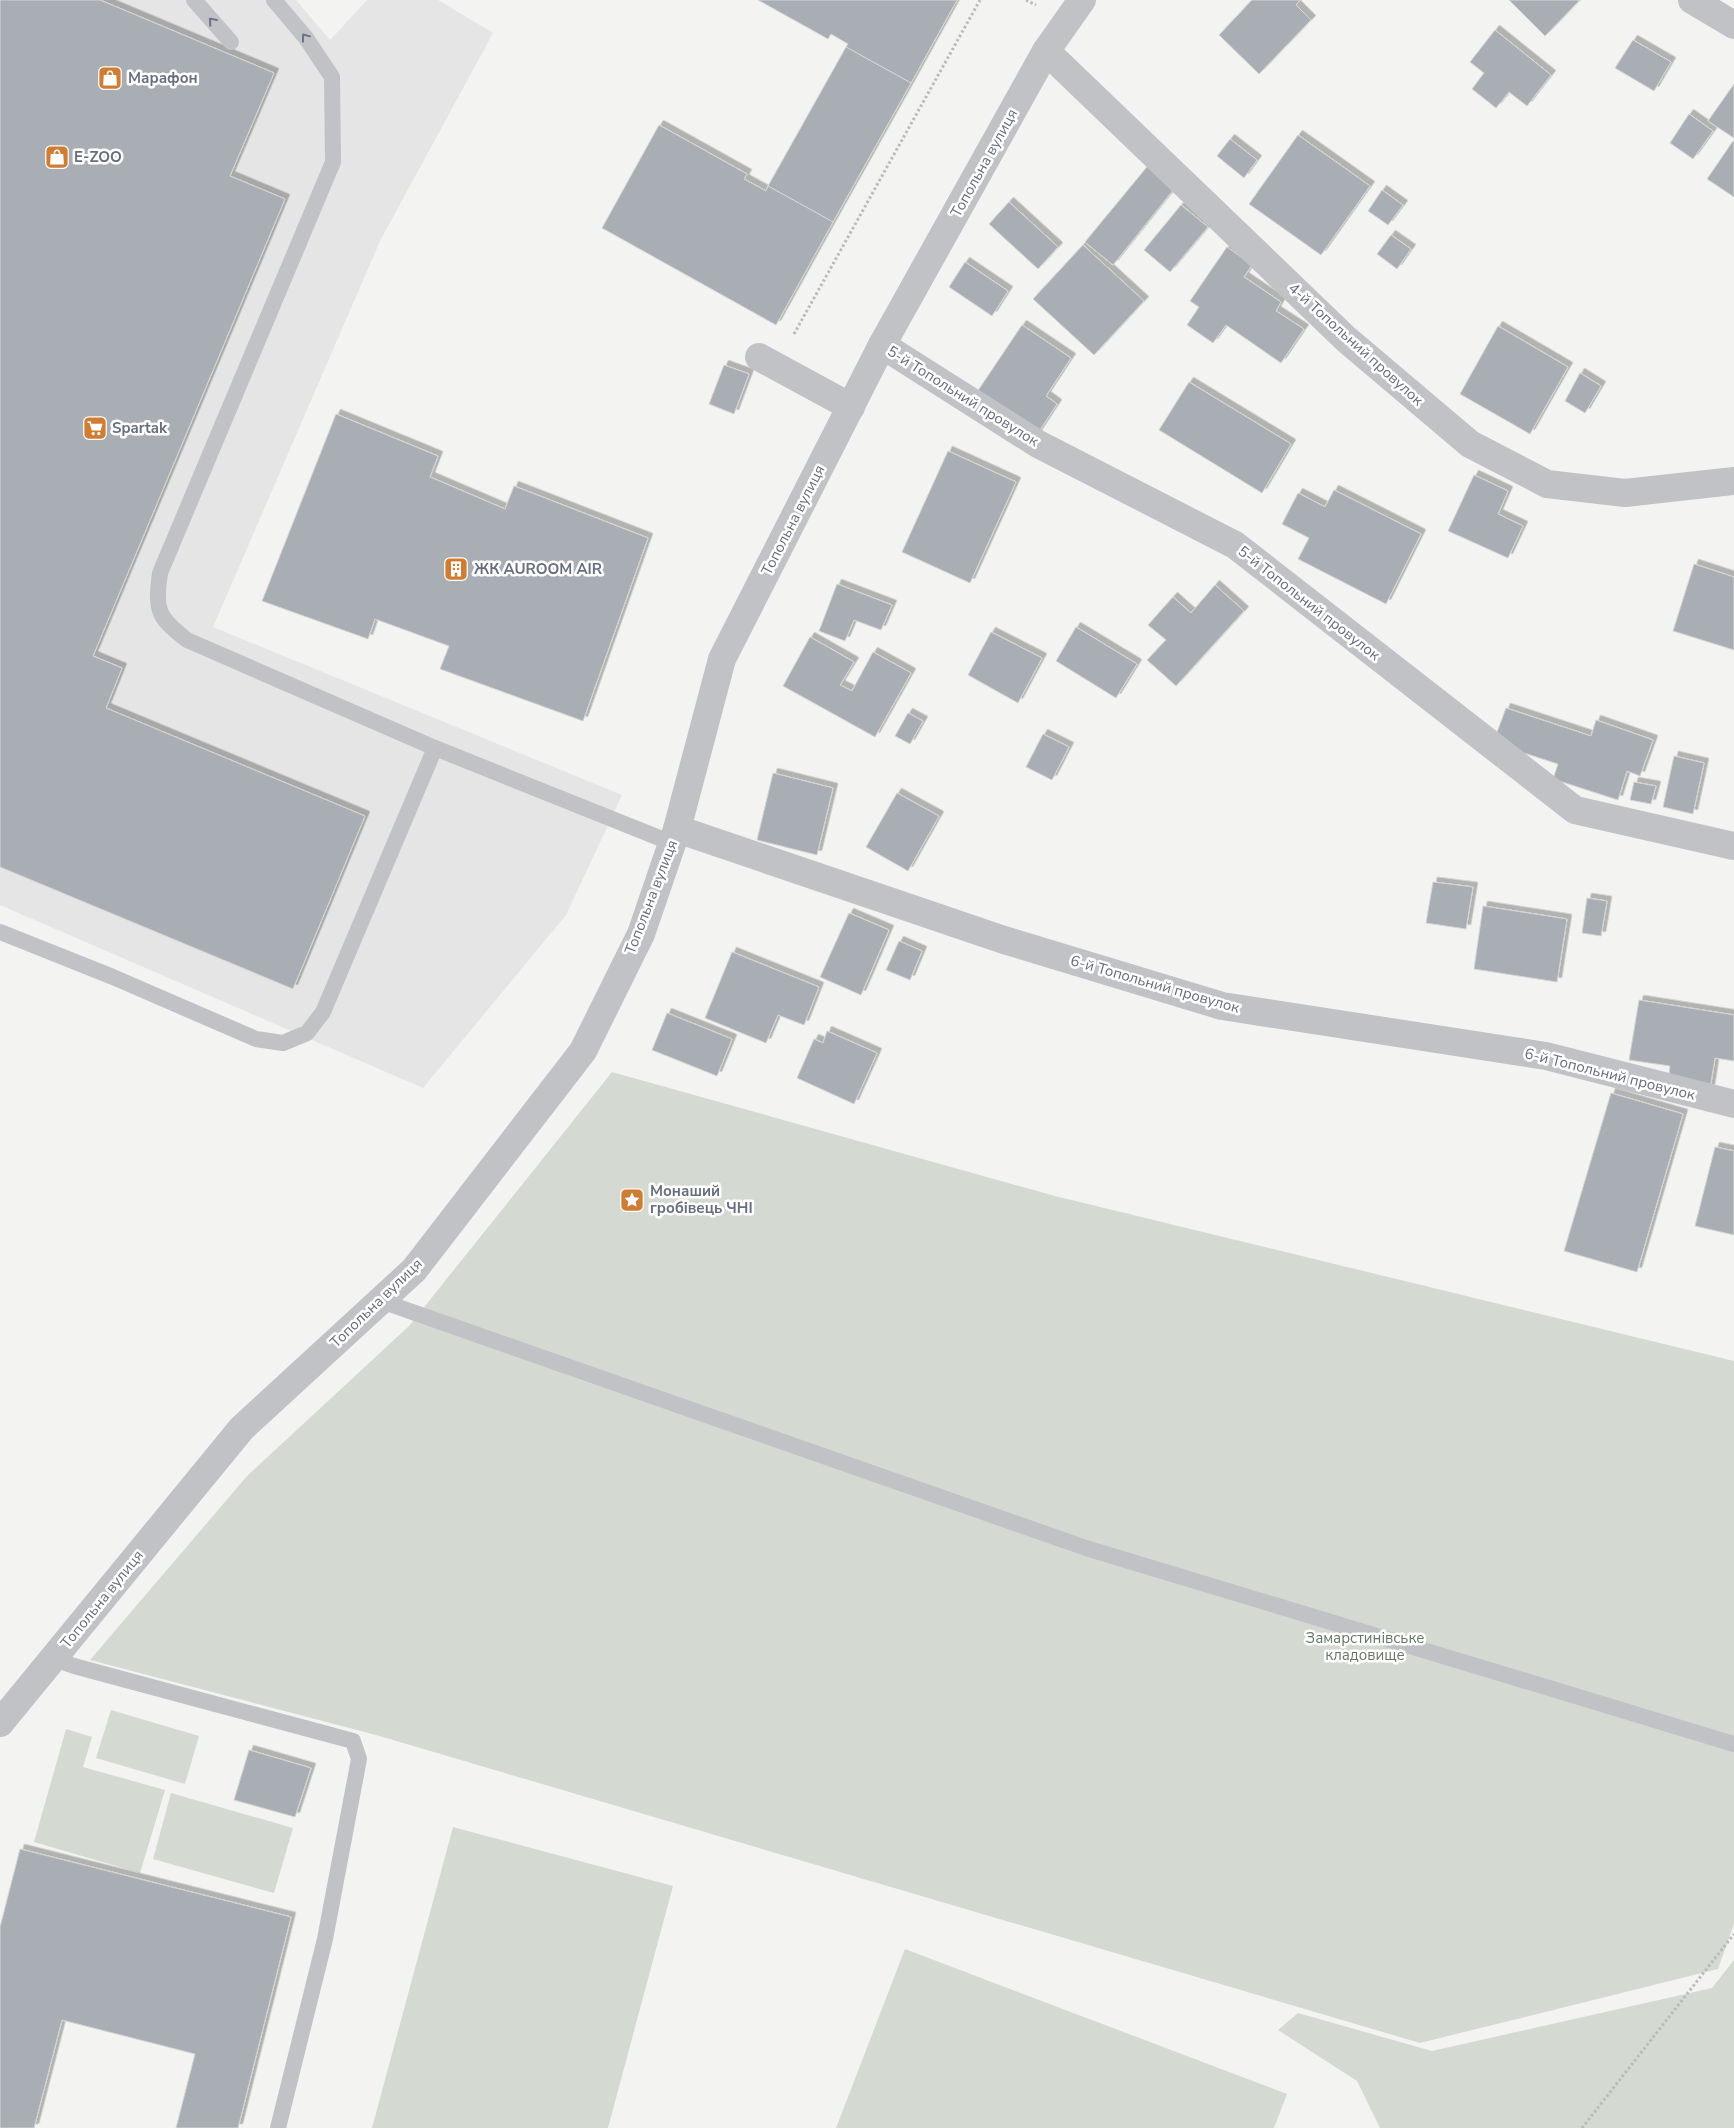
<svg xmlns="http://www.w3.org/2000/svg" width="1734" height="2128" font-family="'Nunito Sans',sans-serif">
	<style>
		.built { fill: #e4e5e4 }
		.green { fill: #d4dad2 }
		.building { fill: #a9adb4; stroke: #d5d5d3; filter: url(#shadow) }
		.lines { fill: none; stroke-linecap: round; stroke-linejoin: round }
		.path { stroke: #b9babd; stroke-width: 3; stroke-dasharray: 2.5 2.5; stroke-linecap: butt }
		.service { stroke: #c0c2c6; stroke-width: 16 }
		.minor { stroke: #c0c2c6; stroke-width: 28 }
		.oneway { stroke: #6a7283 }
		.labels { text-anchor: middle; stroke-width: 5; stroke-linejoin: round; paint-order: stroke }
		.poi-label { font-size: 15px; font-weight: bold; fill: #666e7f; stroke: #fff; text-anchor: start }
		.street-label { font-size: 15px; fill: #666e7f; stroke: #fff }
		.park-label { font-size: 15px; fill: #647765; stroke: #fff }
	</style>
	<defs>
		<filter id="shadow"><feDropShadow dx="4.5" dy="-4.5" stdDeviation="0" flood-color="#0004"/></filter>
	</defs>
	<rect width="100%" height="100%" fill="#f3f4f1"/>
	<polygon class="built" points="0,0 296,0 330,40 367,0 438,0 493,33 380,241 213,627 622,795 566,915 423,1088 0,905"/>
	<g class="green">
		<polygon points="612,1072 1055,1196 1734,1361 1734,1924 1718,1969 1420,2043 376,1735 90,1660 247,1476 409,1326"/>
		<polygon points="111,1710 199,1736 185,1784 96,1758"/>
		<polygon points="66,1729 92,1737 83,1767 165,1790 140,1873 34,1842"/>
		<polygon points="171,1793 293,1828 274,1893 153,1859"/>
		<polygon points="453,1827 673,1886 608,2128 372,2128"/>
		<polygon points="905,1949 1287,2094 1274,2128 836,2128"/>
		<polygon points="1734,1960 1734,2128 1380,2128 1357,2081 1278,2030 1298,2013 1432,2051 1712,1988"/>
	</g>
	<g class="building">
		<polygon points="0,0 100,0 274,73 230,176 285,199 93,656 122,668 106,708 365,816 293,989 0,867"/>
		<polygon points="758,0 957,0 911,83 846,47 848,44 831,34 828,39"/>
		<polygon points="1252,0 1300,0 1296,5 1311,20 1259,74 1219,35"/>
		<polygon points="1509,0 1579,0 1579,1 1545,36"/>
		<polygon points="1495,30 1551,75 1527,106 1509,92 1496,108 1472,89 1484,73 1470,62"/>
		<polygon points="1633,40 1671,62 1654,91 1615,68"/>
		<polygon points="846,47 911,83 833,222 768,186"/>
		<polygon points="1734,84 1734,138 1708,121"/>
		<polygon points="1689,114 1713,131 1693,159 1670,143"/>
		<polygon points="659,125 747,174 744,179 766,191 768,186 833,222 776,325 602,228"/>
		<polygon points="1298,135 1370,186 1321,255 1249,204"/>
		<polygon points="1230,139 1257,160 1244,178 1217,156"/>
		<polygon points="1733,141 1734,142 1734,197 1707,179"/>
		<polygon points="1151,162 1178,184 1113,265 1085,242"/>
		<polygon points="1382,190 1403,205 1388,225 1368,211"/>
		<polygon points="1009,202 1058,247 1038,269 989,224"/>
		<polygon points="1181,205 1208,227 1170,272 1144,250"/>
		<polygon points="1391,235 1411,249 1397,269 1377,254"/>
		<polygon points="1083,245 1144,301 1094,355 1033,299"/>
		<polygon points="1227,247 1252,265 1244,277 1281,302 1276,311 1304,329 1281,363 1226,325 1213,343 1187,325 1199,307 1190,301"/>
		<polygon points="965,262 1008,291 992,316 949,287"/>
		<polygon points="1022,325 1071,358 1046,396 1057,404 1036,436 975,395"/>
		<polygon points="1498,326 1568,367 1530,434 1460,394"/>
		<polygon points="724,365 749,374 734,414 709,404"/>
		<polygon points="1580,373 1601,386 1585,413 1565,401"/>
		<polygon points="1189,382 1291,444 1262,493 1159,430"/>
		<polygon points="336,414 438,456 430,477 505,509 514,486 648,538 583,721 440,669 449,646 375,619 368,639 262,601"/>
		<polygon points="948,451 1016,482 970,583 902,552"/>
		<polygon points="1474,475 1508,491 1498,514 1523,526 1508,558 1448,531"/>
		<polygon points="1334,490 1421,534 1386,604 1298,559 1309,538 1282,524 1298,493 1325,507"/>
		<polygon points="1694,564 1734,577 1734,650 1673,631"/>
		<polygon points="837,584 892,605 881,630 854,620 845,641 819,631"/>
		<polygon points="1215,585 1244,611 1176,686 1147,660 1166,640 1148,625 1173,597 1191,613"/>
		<polygon points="1076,627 1137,664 1116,698 1056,661"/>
		<polygon points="991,632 1042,658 1018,703 968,675"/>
		<polygon points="810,637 854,662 840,685 852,691 873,652 911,673 875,737 783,686"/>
		<polygon points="1506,708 1591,736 1596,720 1653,740 1640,776 1627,771 1618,800 1553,779 1558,764 1493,743"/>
		<polygon points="908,713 923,721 910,744 895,736"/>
		<polygon points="1043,734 1069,747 1052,780 1026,767"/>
		<polygon points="1674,756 1704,763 1693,814 1663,807"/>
		<polygon points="773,773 833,788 817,855 757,840"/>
		<polygon points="1634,782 1656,786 1651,804 1630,800"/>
		<polygon points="897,793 939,816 908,871 866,847"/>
		<polygon points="1433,882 1473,887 1466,929 1426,923"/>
		<polygon points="1587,898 1607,901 1601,936 1582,933"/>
		<polygon points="1483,906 1567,919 1557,982 1474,969"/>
		<polygon points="849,913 889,930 861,995 820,977"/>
		<polygon points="899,941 922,951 910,980 886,970"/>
		<polygon points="732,952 819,987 804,1025 778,1015 766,1043 705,1018"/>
		<polygon points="1639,1000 1734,1015 1734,1061 1715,1058 1710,1089 1668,1083 1670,1066 1629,1060"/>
		<polygon points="667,1013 732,1039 717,1076 652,1050"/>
		<polygon points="827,1031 877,1053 854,1104 797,1078 814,1039 823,1043"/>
		<polygon points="1611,1093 1683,1114 1637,1272 1564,1251"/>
		<polygon points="1715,1147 1734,1151 1734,1235 1695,1226"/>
		<polygon points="249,1750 311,1768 295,1817 234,1800"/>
		<polygon points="20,1849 291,1917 238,2128 176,2128 195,2054 62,2020 34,2128 0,2128 0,1927"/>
	</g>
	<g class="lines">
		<g class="path">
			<polyline points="1026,0 1036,5"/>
			<polyline points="794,334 980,0"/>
			<polyline points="1582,2128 1734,1934"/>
		</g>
		<g class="service">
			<polyline points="194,0 231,42"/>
			<path d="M 274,0 L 306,38 L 332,77 L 333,162 L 160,573 C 155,610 157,617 187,640 L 435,748 L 672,843"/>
			<polyline points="0,932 113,977 256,1039 283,1043 307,1033 323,1012 435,748"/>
			<polyline points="381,1301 1086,1548 1734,1744"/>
			<polyline points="54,1659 74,1666 353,1741 359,1759 325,1939 278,2128"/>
		</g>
		<g class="minor">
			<polyline points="1692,0 1734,25"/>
			<polyline points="1046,51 1346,339 1470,444 1547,484 1625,493 1734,481"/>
			<polyline points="882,345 1038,444 1235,545 1575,810 1734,846"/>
			<polyline points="759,357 851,407"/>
			<polyline points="677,829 1004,940 1222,1006 1546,1056 1734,1104"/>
			<polyline points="0,1723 242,1428 414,1270 583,1051 641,934 677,829 722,659 882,345 1046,51 1082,0"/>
		</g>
	</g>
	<defs><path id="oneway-chevron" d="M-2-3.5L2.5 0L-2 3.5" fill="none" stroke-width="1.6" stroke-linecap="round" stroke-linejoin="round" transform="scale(1.25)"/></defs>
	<g class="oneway">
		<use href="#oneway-chevron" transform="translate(212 21) rotate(-131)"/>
		<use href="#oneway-chevron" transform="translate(305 37) rotate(-127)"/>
	</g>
	<defs>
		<g id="shop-square" transform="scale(1.25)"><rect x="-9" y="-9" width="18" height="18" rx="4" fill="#d07d34" stroke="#fff"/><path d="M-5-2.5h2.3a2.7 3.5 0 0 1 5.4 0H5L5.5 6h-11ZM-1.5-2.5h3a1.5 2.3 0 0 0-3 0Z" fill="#fff"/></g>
		<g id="supermarket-square" transform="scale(1.25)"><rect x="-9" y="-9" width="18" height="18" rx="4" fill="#d07d34" stroke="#fff"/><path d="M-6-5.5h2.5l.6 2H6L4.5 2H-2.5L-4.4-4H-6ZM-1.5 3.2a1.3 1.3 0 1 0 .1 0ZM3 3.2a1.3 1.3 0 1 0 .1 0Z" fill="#fff"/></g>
		<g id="building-square" transform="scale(1.25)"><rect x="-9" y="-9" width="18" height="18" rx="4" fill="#d07d34" stroke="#fff"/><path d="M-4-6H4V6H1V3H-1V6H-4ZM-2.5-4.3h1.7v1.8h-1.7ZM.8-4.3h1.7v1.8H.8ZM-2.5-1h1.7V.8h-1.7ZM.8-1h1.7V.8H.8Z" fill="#fff"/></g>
		<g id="sight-square" transform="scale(1.25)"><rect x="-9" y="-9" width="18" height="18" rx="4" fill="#d07d34" stroke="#fff"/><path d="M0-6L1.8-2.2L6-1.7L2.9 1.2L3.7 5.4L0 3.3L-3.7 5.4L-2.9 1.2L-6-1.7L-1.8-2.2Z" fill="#fff"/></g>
	</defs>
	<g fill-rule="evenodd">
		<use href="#shop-square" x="110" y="78"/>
		<use href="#shop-square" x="57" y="157"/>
		<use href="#supermarket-square" x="95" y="428"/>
		<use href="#building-square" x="456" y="569"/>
		<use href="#sight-square" x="632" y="1200"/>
	</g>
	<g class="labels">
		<g class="poi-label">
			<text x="128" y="83">Марафон</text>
			<text x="74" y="162">E-ZOO</text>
			<text x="112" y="433">Spartak</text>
			<text x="474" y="574">ЖК AUROOM AIR</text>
			<text x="650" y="1196">Монаший<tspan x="650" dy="17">гробівець ЧНІ</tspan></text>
		</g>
		<g class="street-label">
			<text transform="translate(984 163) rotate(-61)" y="5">Топольна вулиця</text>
			<text transform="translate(1356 344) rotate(42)" y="5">4-й Топольний провулок</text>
			<text transform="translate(963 396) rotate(32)" y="5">5-й Топольний провулок</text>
			<text transform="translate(793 520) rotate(-63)" y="5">Топольна вулиця</text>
			<text transform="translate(1309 603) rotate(38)" y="5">5-й Топольний провулок</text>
			<text transform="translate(651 897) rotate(-69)" y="5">Топольна вулиця</text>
			<text transform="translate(1155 984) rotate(16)" y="5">6-й Топольний провулок</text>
			<text transform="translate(1610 1074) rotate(14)" y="5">6-й Топольний провулок</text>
			<text transform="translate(376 1303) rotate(-44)" y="5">Топольна вулиця</text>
			<text transform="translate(102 1599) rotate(-51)" y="5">Топольна вулиця</text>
		</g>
		<g class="park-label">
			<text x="1365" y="1643">Замарстинівське<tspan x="1365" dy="17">кладовище</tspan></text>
		</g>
	</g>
</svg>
